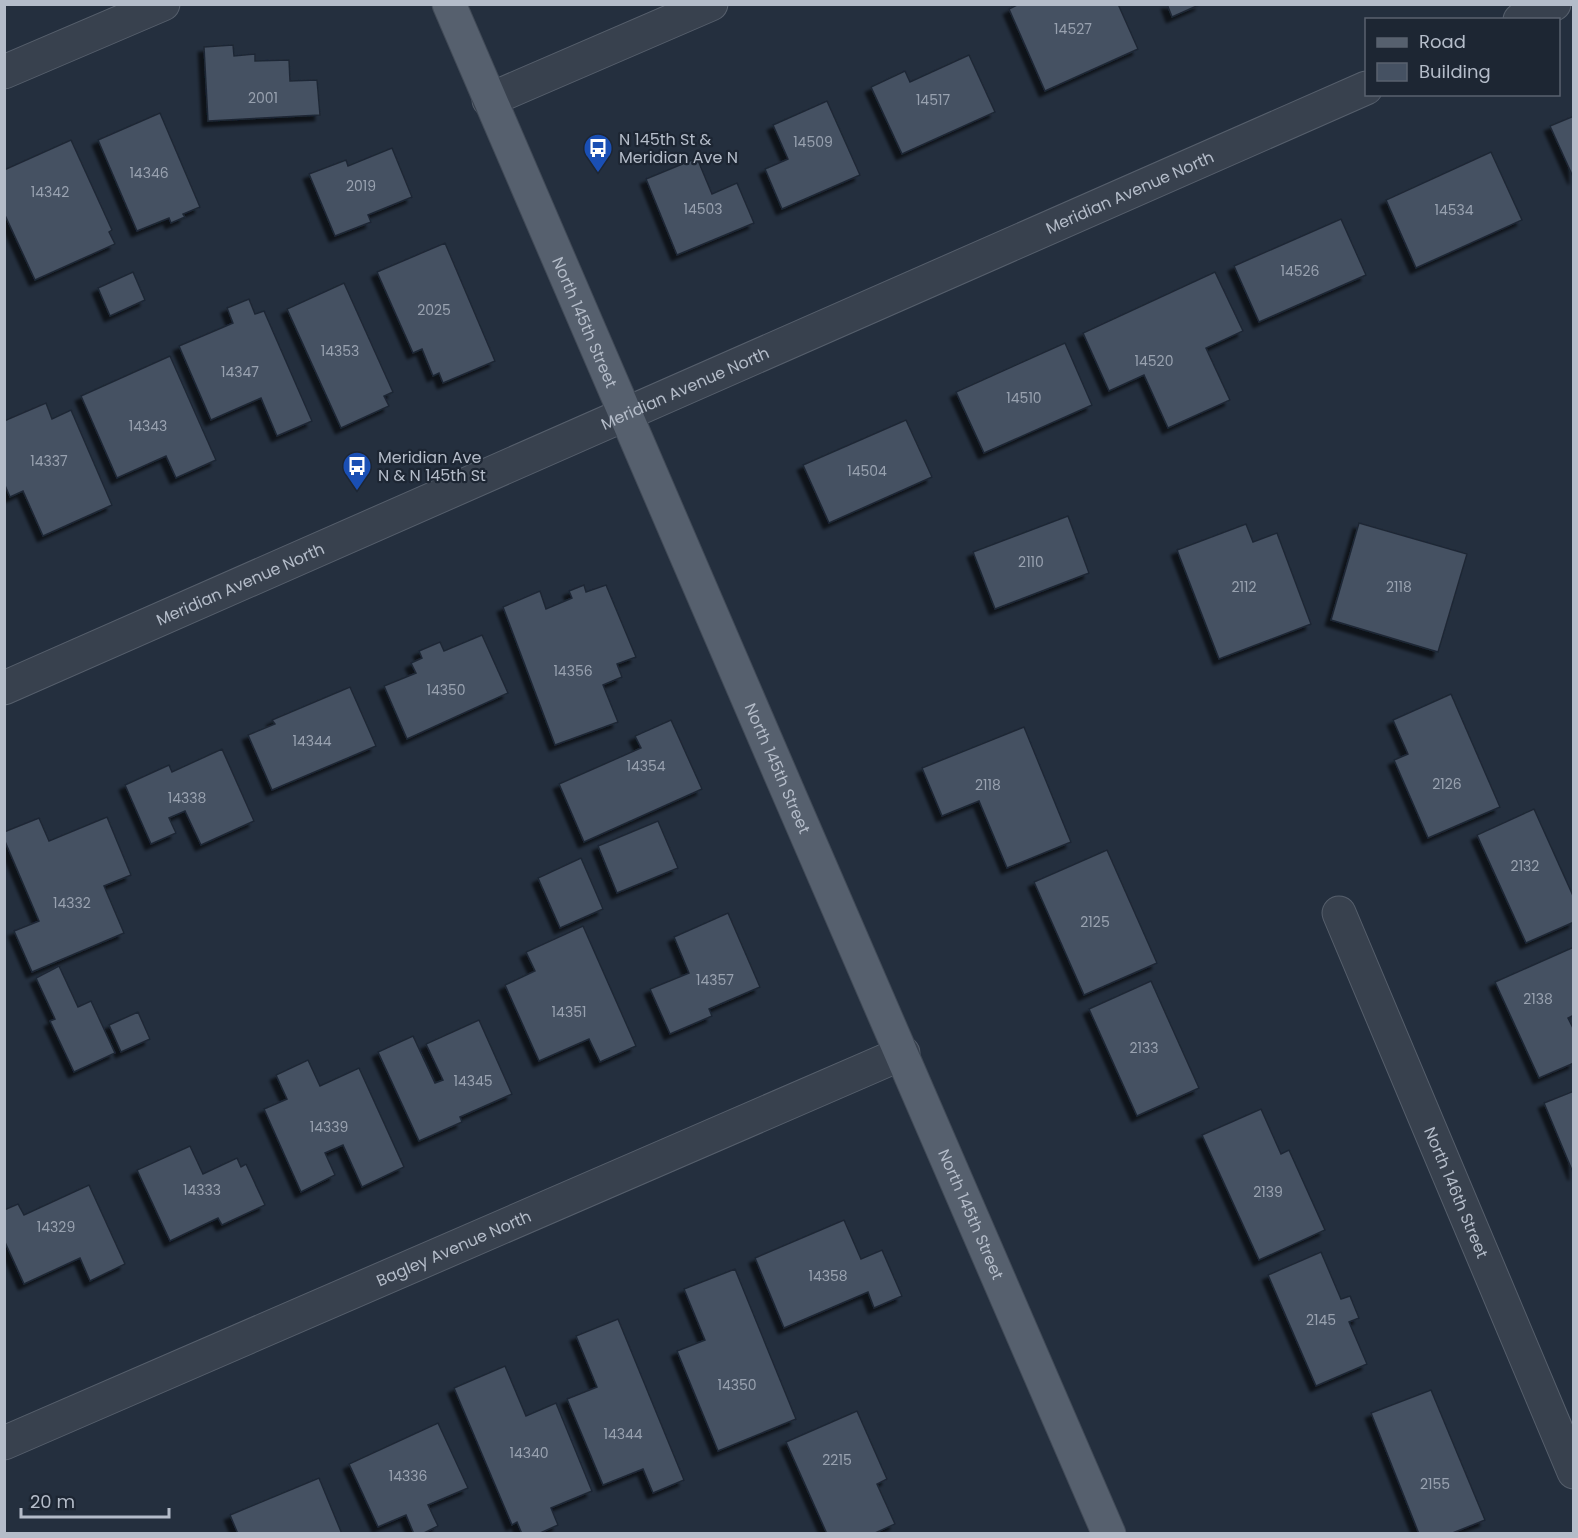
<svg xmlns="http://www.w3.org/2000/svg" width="1578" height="1538" font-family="Poppins,sans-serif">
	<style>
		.building { fill: #455162; stroke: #1f2835; stroke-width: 1.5; filter: url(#shadow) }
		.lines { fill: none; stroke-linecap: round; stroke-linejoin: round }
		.minor-casing { stroke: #565f6c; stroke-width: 35 }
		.major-casing { stroke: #414a57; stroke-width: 35 }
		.minor { stroke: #38414e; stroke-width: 33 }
		.major { stroke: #56606e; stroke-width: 33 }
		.labels { text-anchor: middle; stroke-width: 4.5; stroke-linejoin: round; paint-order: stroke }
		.number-label { font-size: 14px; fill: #98a1af }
		.poi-label { font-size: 16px; fill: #b4bcc9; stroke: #1d2633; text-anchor: start }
		.street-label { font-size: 16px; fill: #b4bcc9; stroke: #1d2633 }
	</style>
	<defs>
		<filter id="shadow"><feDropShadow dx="-5.5" dy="5.5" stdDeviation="1.5" flood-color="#0009"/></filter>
	</defs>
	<rect width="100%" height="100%" fill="#242f3e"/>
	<g class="building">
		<polygon points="1019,4 1118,4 1138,49 1045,91 1009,9"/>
		<polygon points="1167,4 1201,4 1172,17"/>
		<polygon points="233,45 234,56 255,54 255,61 289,60 290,81 317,80 320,115 208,121 204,47"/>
		<polygon points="969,55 995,112 902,154 871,87 905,71 910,82"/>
		<polygon points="827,101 860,175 782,209 765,169 788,159 773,125"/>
		<polygon points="160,113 200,207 183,214 185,217 171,223 169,218 137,231 98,140"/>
		<polygon points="1574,116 1574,179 1550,126"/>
		<polygon points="71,140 112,230 109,232 115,244 35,280 4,213 4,170"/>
		<polygon points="392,148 412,197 368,215 371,222 335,236 309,174 346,160 348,166"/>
		<polygon points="1491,152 1522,220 1416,268 1386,200"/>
		<polygon points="697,158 712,194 737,183 754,223 677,255 646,179"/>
		<polygon points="1341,219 1366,275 1259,322 1234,266"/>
		<polygon points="445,243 495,361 443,383 439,373 433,376 422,349 413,353 377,272"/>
		<polygon points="133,272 145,300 110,316 98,288"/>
		<polygon points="1215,272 1243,331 1206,348 1230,400 1168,428 1144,375 1109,391 1083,333"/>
		<polygon points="344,283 393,392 384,396 389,406 341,428 287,309"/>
		<polygon points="249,299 255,314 264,311 312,421 277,436 261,398 211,420 179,346 233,323 227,308"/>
		<polygon points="1065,343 1092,405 984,453 956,392"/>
		<polygon points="170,356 216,460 176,478 166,456 117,478 81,396"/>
		<polygon points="46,403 52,419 71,410 112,505 43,536 23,491 10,497 4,483 4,421"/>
		<polygon points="906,420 932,477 829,523 803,465"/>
		<polygon points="1068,516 1089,573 995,609 973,552"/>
		<polygon points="1359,523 1467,554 1438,652 1331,620"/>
		<polygon points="1246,524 1253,542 1277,533 1311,624 1219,659 1177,550"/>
		<polygon points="584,585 586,592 606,585 636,657 617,664 622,677 603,685 618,722 555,745 503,607 540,591 546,609 572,598 569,591"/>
		<polygon points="482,635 508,693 407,739 384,686 416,673 411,663 422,658 419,651 440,642 444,651"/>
		<polygon points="350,687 376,746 272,790 248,735 275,724 272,720"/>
		<polygon points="1451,694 1500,807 1428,838 1394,760 1408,754 1393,720"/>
		<polygon points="671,720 702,789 584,842 559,784 641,748 635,736"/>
		<polygon points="1024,727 1071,842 1007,868 979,801 942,816 922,768"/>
		<polygon points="222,749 254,821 201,845 185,811 169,818 176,833 151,844 125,785 169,765 172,772"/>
		<polygon points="1534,809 1574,898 1574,922 1526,943 1477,835"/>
		<polygon points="107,817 131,875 104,886 124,933 32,972 14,931 39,921 4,839 4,832 39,818 49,841"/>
		<polygon points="658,821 678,868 617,893 598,846"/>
		<polygon points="1107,850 1157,963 1084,995 1034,882"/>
		<polygon points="581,858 603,909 560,928 538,878"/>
		<polygon points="728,913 760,987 709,1009 712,1016 670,1034 650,989 689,973 674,937"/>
		<polygon points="583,926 636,1046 600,1062 589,1039 539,1061 505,985 535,971 526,952"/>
		<polygon points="1574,947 1574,1015 1568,1018 1574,1030 1574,1063 1539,1078 1495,982"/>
		<polygon points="59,966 78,1007 91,1001 115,1053 74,1072 50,1021 55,1019 36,978"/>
		<polygon points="1151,981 1199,1088 1137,1116 1089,1009"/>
		<polygon points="138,1012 150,1039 121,1052 109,1025"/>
		<polygon points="479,1020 512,1094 460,1117 462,1122 419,1141 378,1052 413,1036 435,1083 443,1080 426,1044"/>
		<polygon points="308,1060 320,1086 359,1068 404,1167 362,1187 343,1145 325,1153 335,1175 301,1192 264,1109 287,1099 276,1075"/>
		<polygon points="1574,1091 1574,1175 1544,1103"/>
		<polygon points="1261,1109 1281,1154 1289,1150 1325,1230 1259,1260 1202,1135"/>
		<polygon points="190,1146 203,1174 237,1158 241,1167 246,1164 265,1205 222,1225 218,1218 170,1241 137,1170"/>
		<polygon points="89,1185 125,1264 90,1281 80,1258 24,1284 4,1240 4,1210 18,1204 24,1215"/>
		<polygon points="844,1220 861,1259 882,1250 902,1296 874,1308 868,1292 784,1328 755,1258"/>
		<polygon points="1321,1252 1341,1299 1350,1296 1359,1318 1349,1322 1367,1364 1316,1386 1268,1275"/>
		<polygon points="735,1269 796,1419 718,1451 677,1351 705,1340 684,1289"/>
		<polygon points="618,1319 684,1480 653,1493 643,1469 603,1485 567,1399 597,1387 576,1336"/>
		<polygon points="505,1366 526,1416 556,1403 592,1491 551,1508 558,1525 538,1534 522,1534 517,1522 512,1525 454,1388"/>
		<polygon points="1431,1390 1485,1520 1450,1534 1419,1534 1371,1413"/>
		<polygon points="857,1411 887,1479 877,1484 895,1524 873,1534 827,1534 786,1442"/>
		<polygon points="438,1423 468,1488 428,1505 438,1526 422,1534 414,1534 406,1515 378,1527 349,1464"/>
		<polygon points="319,1478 342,1534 238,1534 230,1515"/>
	</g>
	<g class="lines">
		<g class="minor-casing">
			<g id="minor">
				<polyline points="1520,20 1554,4"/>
				<polyline points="4,72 163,4"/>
				<polyline points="489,100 711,4"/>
				<path id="s1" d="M 4,688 L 1366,88"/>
				<path id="s2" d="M 1339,913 L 1574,1472"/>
				<path id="s3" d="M 4,1443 L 903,1053"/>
			</g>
		</g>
		<g class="major-casing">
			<g id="major">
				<path id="s4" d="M 449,4 C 666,516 890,1023 1109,1534"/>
			</g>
		</g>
		<use href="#minor" class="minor"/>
		<use href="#major" class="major"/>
	</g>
	<defs>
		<g id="bus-pin" transform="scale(1.5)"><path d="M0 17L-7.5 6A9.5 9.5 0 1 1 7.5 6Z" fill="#1a4fb4" stroke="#1d2633"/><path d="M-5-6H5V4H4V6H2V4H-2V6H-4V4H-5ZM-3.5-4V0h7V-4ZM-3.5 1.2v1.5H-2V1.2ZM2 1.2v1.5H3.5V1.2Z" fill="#fff"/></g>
	</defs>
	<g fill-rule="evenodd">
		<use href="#bus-pin" x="598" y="148"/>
		<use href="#bus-pin" x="357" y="466"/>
	</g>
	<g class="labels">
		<g class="number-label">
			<text x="1073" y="34">14527</text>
			<text x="263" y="103">2001</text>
			<text x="933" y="105">14517</text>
			<text x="813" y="147">14509</text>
			<text x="149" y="178">14346</text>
			<text x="361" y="191">2019</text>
			<text x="50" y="197">14342</text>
			<text x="703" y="214">14503</text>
			<text x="1454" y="215">14534</text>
			<text x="1300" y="276">14526</text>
			<text x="434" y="315">2025</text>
			<text x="340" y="356">14353</text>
			<text x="1154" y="366">14520</text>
			<text x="240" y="377">14347</text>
			<text x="1024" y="403">14510</text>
			<text x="148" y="431">14343</text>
			<text x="49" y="466">14337</text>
			<text x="867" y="476">14504</text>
			<text x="1031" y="567">2110</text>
			<text x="1244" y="592">2112</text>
			<text x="1399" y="592">2118</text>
			<text x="573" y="676">14356</text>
			<text x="446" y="695">14350</text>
			<text x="312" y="746">14344</text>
			<text x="646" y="771">14354</text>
			<text x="1447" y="789">2126</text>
			<text x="988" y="790">2118</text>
			<text x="187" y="803">14338</text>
			<text x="1525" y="871">2132</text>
			<text x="72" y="908">14332</text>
			<text x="1095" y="927">2125</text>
			<text x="715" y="985">14357</text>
			<text x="1538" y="1004">2138</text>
			<text x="569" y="1017">14351</text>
			<text x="1144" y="1053">2133</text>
			<text x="473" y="1086">14345</text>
			<text x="329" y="1132">14339</text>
			<text x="202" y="1195">14333</text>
			<text x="1268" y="1197">2139</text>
			<text x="56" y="1232">14329</text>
			<text x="828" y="1281">14358</text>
			<text x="1321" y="1325">2145</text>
			<text x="737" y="1390">14350</text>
			<text x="623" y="1439">14344</text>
			<text x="529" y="1458">14340</text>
			<text x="837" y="1465">2215</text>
			<text x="408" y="1481">14336</text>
			<text x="1435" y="1489">2155</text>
		</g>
		<g class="poi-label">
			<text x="619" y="145">N 145th St &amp;<tspan x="619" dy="18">Meridian Ave N</tspan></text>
			<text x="378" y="463">Meridian Ave<tspan x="378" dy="18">N &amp; N 145th St</tspan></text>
		</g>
		<g class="street-label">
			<text dy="6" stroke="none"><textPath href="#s1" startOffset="1230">Meridian Avenue North</textPath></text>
			<text dy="6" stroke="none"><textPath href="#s4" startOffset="346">North 145th Street</textPath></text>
			<text dy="6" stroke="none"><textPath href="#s1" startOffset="744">Meridian Avenue North</textPath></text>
			<text dy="6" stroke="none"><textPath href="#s1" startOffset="258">Meridian Avenue North</textPath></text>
			<text dy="6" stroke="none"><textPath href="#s4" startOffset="832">North 145th Street</textPath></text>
			<text dy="6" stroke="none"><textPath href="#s2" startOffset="303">North 146th Street</textPath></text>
			<text dy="6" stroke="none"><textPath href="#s4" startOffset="1318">North 145th Street</textPath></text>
			<text dy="6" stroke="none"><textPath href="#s3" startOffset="490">Bagley Avenue North</textPath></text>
		</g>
	</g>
	<rect width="1578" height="1538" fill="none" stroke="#b4bcc9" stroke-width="12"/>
	<rect x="1365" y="18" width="195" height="78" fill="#1d2633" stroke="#59626f" stroke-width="1.5"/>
	<rect x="1377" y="38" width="30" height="9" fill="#56606e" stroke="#59626f" stroke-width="1.5"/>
	<text x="1419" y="48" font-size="18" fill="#b4bcc9">Road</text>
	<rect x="1377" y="63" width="30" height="18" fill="#455162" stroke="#59626f" stroke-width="1.5"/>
	<text x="1419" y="78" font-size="18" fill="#b4bcc9">Building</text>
	<path d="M21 1508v9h148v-9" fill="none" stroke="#b4bcc9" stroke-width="3"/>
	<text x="30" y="1508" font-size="18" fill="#b4bcc9" stroke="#1d2633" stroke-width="4.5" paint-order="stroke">20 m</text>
</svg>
